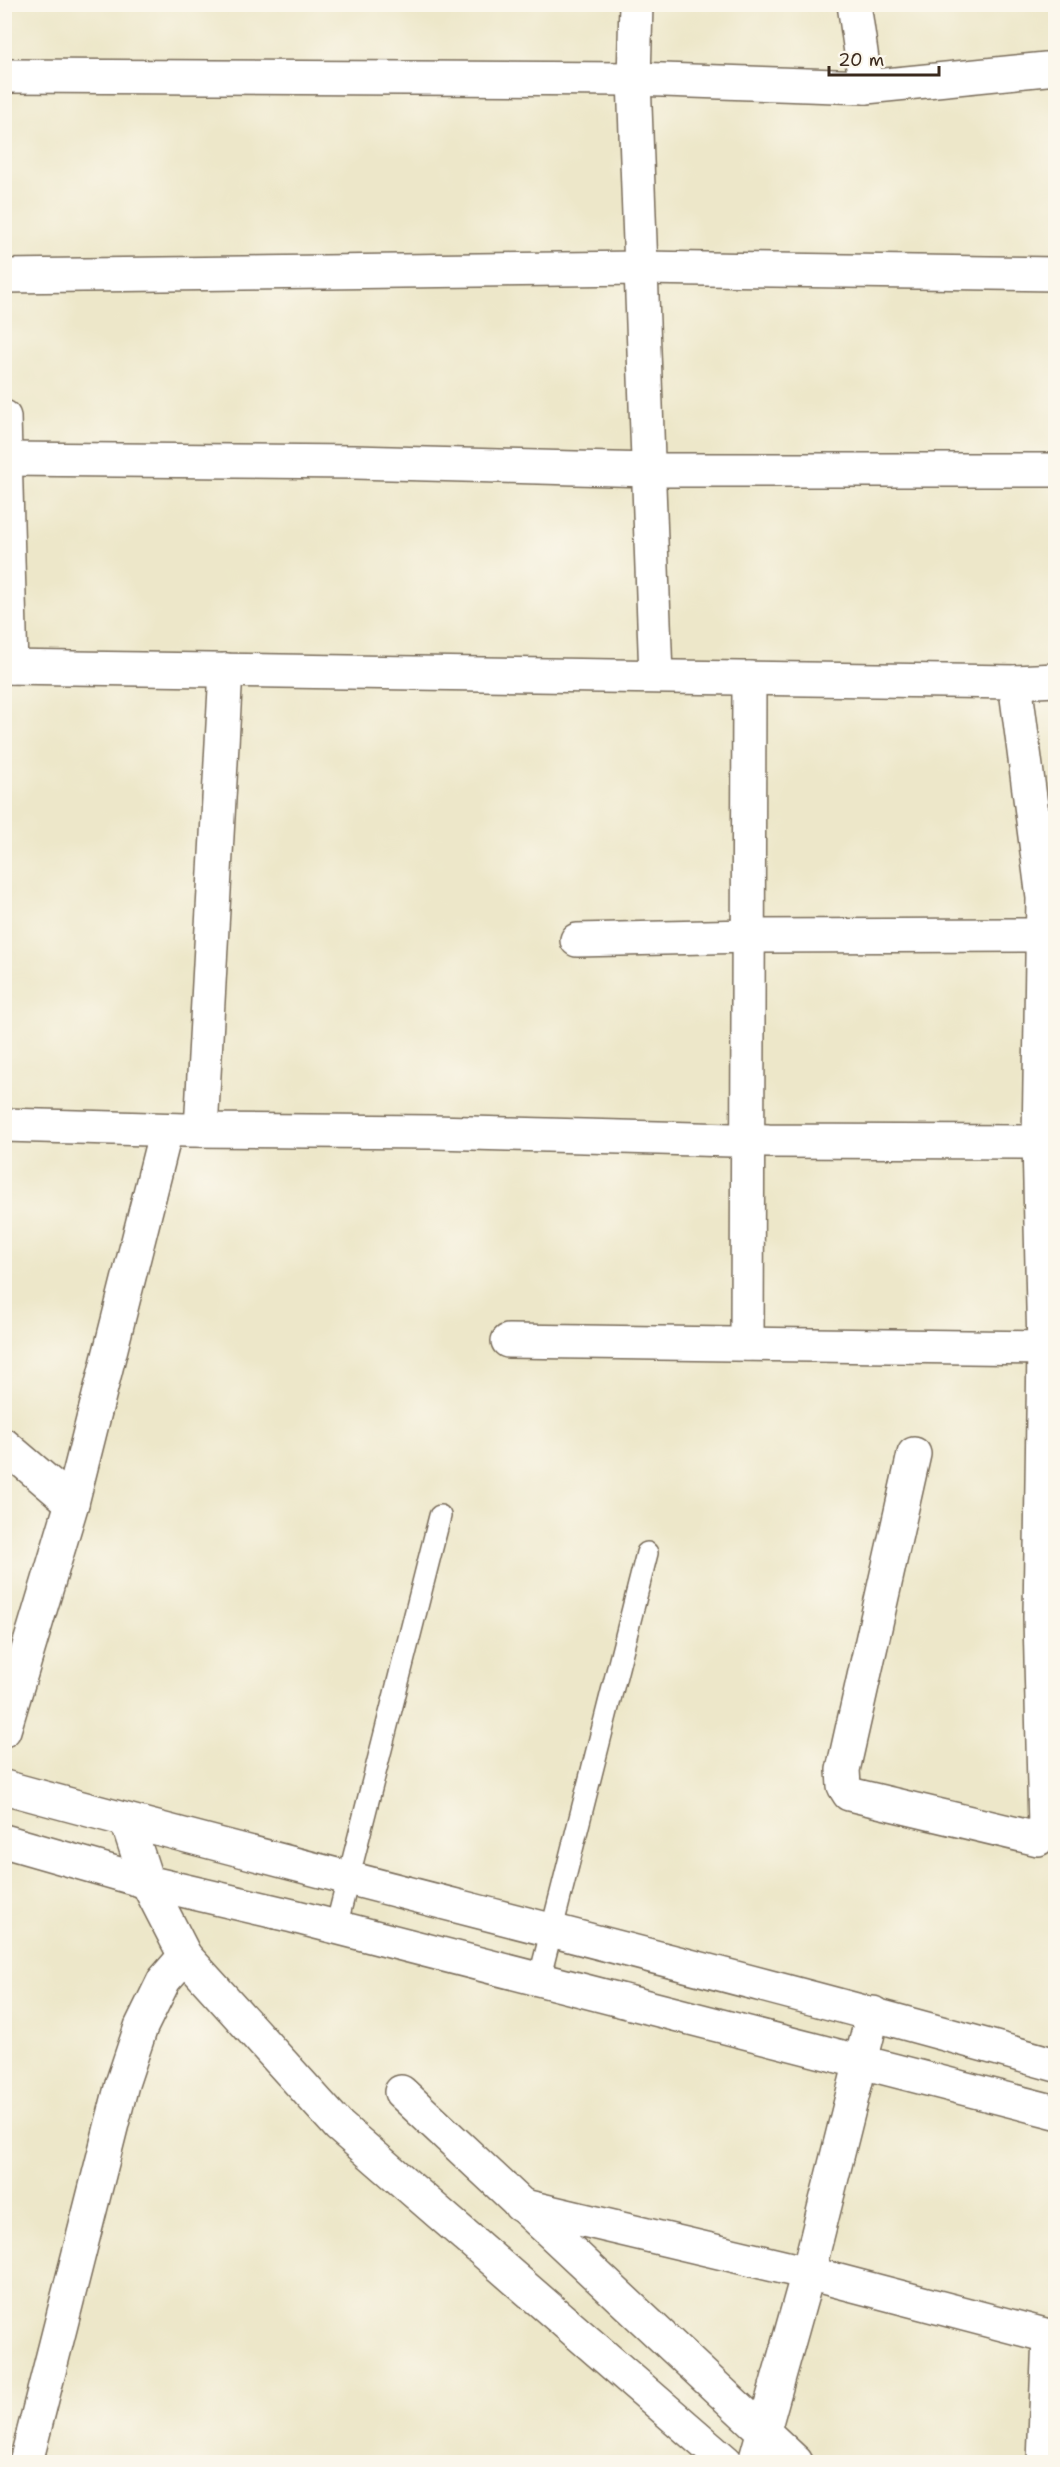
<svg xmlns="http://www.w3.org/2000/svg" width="1060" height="2467" font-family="'Shantell Sans',sans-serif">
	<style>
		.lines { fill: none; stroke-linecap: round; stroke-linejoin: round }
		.service-casing { stroke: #796c5a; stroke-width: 24 }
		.minor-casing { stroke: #796c5a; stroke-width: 36 }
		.secondary-casing { stroke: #796c5a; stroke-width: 36 }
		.service { stroke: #fff; stroke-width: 21 }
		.minor { stroke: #fff; stroke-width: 33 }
		.secondary { stroke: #fff; stroke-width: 33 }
	</style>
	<rect width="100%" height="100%" fill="#fbf7ec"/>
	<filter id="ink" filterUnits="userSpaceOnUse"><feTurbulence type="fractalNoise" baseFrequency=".0167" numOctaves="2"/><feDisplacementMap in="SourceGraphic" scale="12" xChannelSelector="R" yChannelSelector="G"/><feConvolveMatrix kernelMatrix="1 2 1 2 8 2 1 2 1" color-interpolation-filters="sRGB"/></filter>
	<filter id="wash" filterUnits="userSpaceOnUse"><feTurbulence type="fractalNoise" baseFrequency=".008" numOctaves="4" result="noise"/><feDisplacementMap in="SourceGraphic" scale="24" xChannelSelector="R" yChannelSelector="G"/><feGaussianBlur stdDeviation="1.35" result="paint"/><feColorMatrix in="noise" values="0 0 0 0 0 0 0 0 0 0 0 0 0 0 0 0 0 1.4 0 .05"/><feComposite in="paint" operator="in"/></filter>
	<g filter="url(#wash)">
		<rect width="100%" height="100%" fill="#ede7c9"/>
	</g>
	<g filter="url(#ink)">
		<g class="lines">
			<g class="service-casing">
				<g id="service">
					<polyline points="336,1927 440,1516"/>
					<polyline points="539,1980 647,1553"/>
				</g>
			</g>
			<g class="minor-casing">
				<g id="minor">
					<polyline points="636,4 634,79 656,676"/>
					<polyline points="854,4 866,87"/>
					<polyline points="4,76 634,79 866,87 1056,68"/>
					<polyline points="4,276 641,268 1056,274"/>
					<polyline points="4,417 11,667"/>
					<polyline points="4,459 355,462 650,470 1056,470"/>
					<polyline points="4,667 1015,682 1056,680"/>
					<polyline points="577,940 749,936 1043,935"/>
					<polyline points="4,1125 186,1130 434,1132 769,1141 1039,1142"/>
					<polyline points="201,1130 226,670"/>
					<polyline points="508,1341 1044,1348"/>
					<polyline points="747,1344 749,678"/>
					<polyline points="4,1445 72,1503"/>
					<polyline points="914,1454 843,1770 844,1786 849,1794 1038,1839 1045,1828 1040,1617 1044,1348 1039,1142 1043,898 1015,682"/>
					<polyline points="4,1730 72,1503 166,1130"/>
					<polyline points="127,1821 147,1882 185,1956 339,2126 726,2462"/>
					<polyline points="401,2092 796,2462"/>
					<polyline points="520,2205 808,2273 1056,2338"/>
					<polyline points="26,2462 122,2084 141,2027 164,1980 185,1956"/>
					<polyline points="755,2462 808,2273 873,2013"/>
					<polyline points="1044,2462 1049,2336"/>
				</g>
			</g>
			<g class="secondary-casing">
				<g id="secondary">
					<path d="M 4,1787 C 354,1883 707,1966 1056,2065"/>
					<polyline points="4,1841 147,1882 293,1916 1056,2112"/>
				</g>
			</g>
			<use href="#service" class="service"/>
			<use href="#minor" class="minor"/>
			<use href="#secondary" class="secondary"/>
		</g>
	</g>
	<rect width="1060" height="2467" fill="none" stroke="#fbf7ec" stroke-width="24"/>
	<path d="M829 66v9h110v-9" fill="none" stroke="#3b2a1e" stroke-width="3"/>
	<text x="838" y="66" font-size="18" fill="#3b2a1e" stroke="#fbf7ec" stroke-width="4.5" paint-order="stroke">20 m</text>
</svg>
